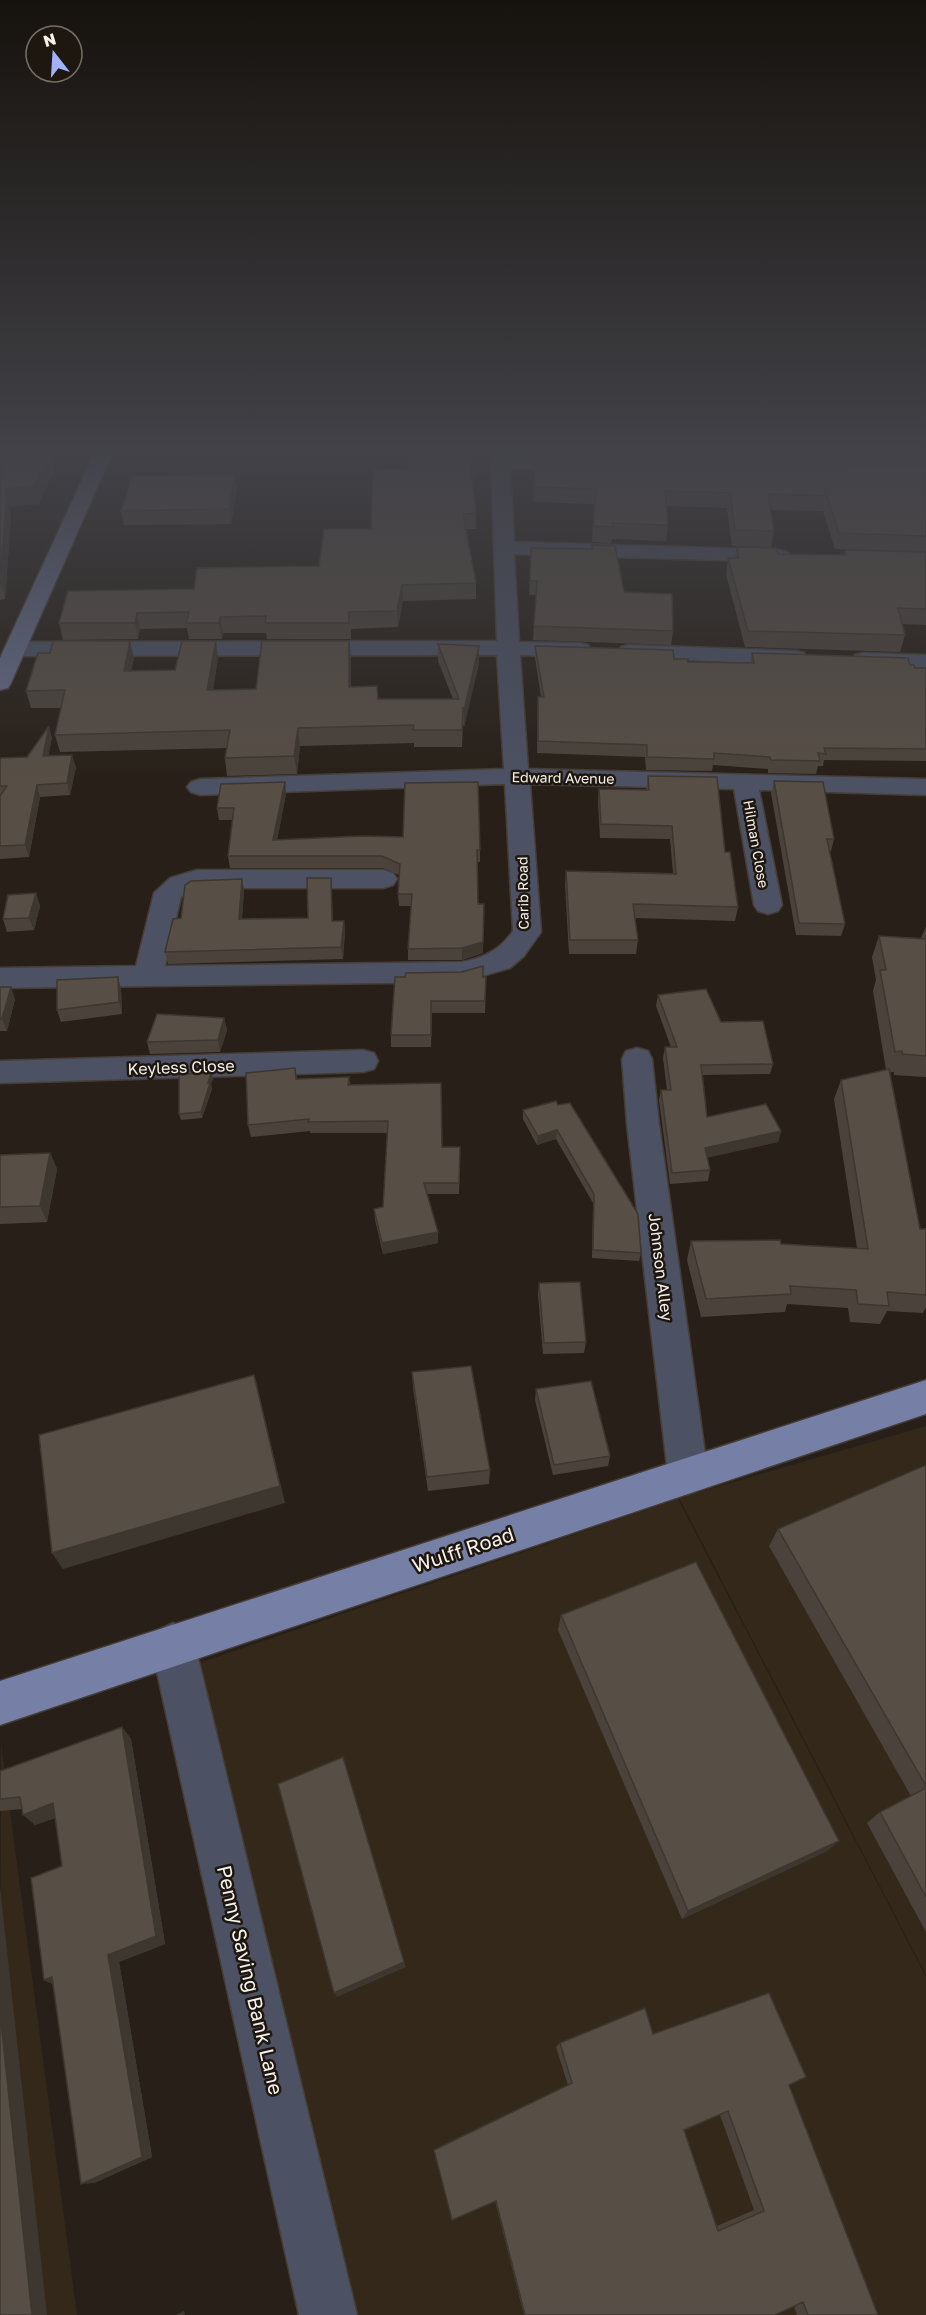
<svg xmlns="http://www.w3.org/2000/svg" width="926" height="2315" font-family="'Golos Text',sans-serif">
	<style>
		.built { fill: #33281a }
		.lines { fill: none; stroke-linecap: round; stroke-linejoin: round }
		.street-casing { stroke: #453d36; stroke-width: 3 }
		.secondary-casing { stroke: #453d36; stroke-width: 3 }
		.primary-casing { stroke: #453d36; stroke-width: 3 }
		.street { fill: #4c5163; fill-rule: evenodd }
		.secondary { fill: #646b88; fill-rule: evenodd }
		.primary { fill: #767fa5; fill-rule: evenodd }
		.wall { fill: #4b433b; fill-rule: evenodd }
		.shaded-wall { fill: #3d3730 }
		.building { fill: #574e45; stroke: #3d3730; stroke-width: 1.5; fill-rule: evenodd }
		.labels { text-anchor: middle; stroke-width: 5; stroke-linejoin: round; paint-order: stroke }
		.far-street-label { font-size: 14px; fill: #f7f2ec; stroke: #1e170f }
		.street-label { font-size: 16px; fill: #f7f2ec; stroke: #1e170f }
		.near-street-label { font-size: 20px; fill: #f7f2ec; stroke: #1e170f }
	</style>
	<rect width="100%" height="100%" fill="#282018"/>
	<g class="built">
		<polygon points="926,1426 926,1975 679,1498"/>
		<polygon points="678,1499 926,1977 926,2315 350,2315 196,1664"/>
		<polygon points="1,1744 77,2315 0,2315"/>
	</g>
	<g class="lines">
		<g class="street-casing">
			<g id="street">
				<path d="M 491,456 L 580,459 L 586,460 L 589,464 L 586,468 L 580,469 L 510,468 L 514,542 L 780,550 L 787,552 L 790,556 L 787,560 L 780,562 L 514,554 L 519,642 L 580,643 L 588,645 L 591,650 L 588,655 L 580,657 L 520,655 L 528,769 L 926,779 L 926,795 L 759,790 L 782,905 L 778,911 L 768,914 L 758,911 L 754,905 L 734,789 L 530,784 L 541,932 L 524,956 L 510,968 L 462,982 L 0,988 L 0,968 L 136,966 L 154,893 L 170,878 L 197,870 L 383,870 L 393,873 L 397,879 L 393,885 L 383,888 L 198,888 L 181,897 L 165,966 L 462,962 C 484,958 500,950 513,931 L 505,784 L 200,795 L 191,792 L 187,787 L 191,782 L 200,779 L 504,769 L 497,655 L 15,656 L 7,654 L 4,649 L 7,644 L 15,642 L 497,641 Z"/>
				<polygon points="629,645 796,651 804,653 807,658 804,663 796,665 621,657 618,652 621,647"/>
				<polygon points="863,653 926,655 926,669 855,665 852,660 855,655"/>
				<polygon points="637,1048 648,1051 652,1059 659,1124 708,1475 702,1488 688,1494 674,1488 668,1475 627,1124 622,1059 626,1051"/>
				<polygon points="363,1050 374,1053 378,1061 374,1069 363,1072 0,1083 0,1061"/>
				<polygon points="173,1623 188,1630 195,1645 357,2315 299,2315 151,1645 158,1630"/>
			</g>
		</g>
		<g class="secondary-casing">
			<polygon id="secondary" points="93,456 111,456 11,683 8,688 0,690 0,658"/>
		</g>
		<g class="primary-casing">
			<polygon id="primary" points="926,1380 926,1414 0,1725 0,1681"/>
		</g>
		<use href="#street" class="street"/>
		<use href="#secondary" class="secondary"/>
		<use href="#primary" class="primary"/>
	</g>
	<g class="wall">
		<polygon points="0,456 55,468 39,504 10,507 11,517 5,599 0,600"/>
		<polygon points="473,456 472,475 476,513 476,529 466,529 476,583 476,599 403,601 398,627 351,629 351,639 267,639 266,633 223,633 222,639 189,639 187,628 140,629 138,639 63,640 59,623 194,589 319,566 371,529 407,469"/>
		<polygon points="558,456 926,456 926,465"/>
		<polygon points="926,466 926,625 902,624 905,635 900,652 745,647 726,574 728,558 735,558 737,547 778,554 843,555 845,550 902,551 835,549 823,511 771,510 774,531 771,547 732,546 727,508 666,506 668,525 666,541 612,539 611,543 592,542 594,504 533,502 534,487"/>
		<polygon points="235,475 237,489 231,524 124,525 121,511"/>
		<polygon points="531,548 624,592 673,631 671,645 533,640 536,595 529,595"/>
		<polygon points="438,644 479,663 464,727 463,724 462,747 414,747 414,743 300,746 297,774 227,776 225,758 227,748 60,752 55,735 61,708 31,708 26,691 134,658 131,670 175,670 218,658 213,690 256,689 351,658 351,687 378,699 453,699 438,661"/>
		<polygon points="535,646 674,659 688,662 750,663 752,653 910,665 915,668 926,668 926,761 824,760 823,766 818,766 816,774 768,773 768,769 713,765 712,771 646,770 645,757 537,753 538,697 541,697 535,658"/>
		<polygon points="52,738 48,756 76,767 70,795 40,797 29,857 0,859 0,758 27,757"/>
		<polygon points="648,776 725,852 738,907 735,921 635,918 638,940 636,954 569,954 565,885 566,871 673,873 670,839 600,838 598,802 599,789 646,790"/>
		<polygon points="774,781 834,839 831,851 829,851 845,924 841,936 796,935 771,793"/>
		<polygon points="285,782 286,794 277,840 480,850 480,862 477,862 478,904 484,904 483,953 462,960 408,960 408,949 411,906 399,906 398,894 399,875 383,868 230,868 228,856 233,820 219,820 217,808"/>
		<polygon points="331,878 333,921 344,921 345,932 343,959 168,964 165,952 181,918 242,879 244,890 242,919 308,918"/>
		<polygon points="36,893 40,906 34,930 7,932 3,919"/>
		<polygon points="926,927 926,1077 894,1075 894,1072 890,1072 920,1229 926,1229 926,1307 923,1313 887,1311 880,1324 850,1322 848,1308 787,1304 785,1312 701,1317 687,1260 691,1241 781,1244 857,1248 834,1099 841,1080 886,1070 873,991 876,980 872,957 879,936 921,938"/>
		<polygon points="405,977 486,977 485,1013 432,1013 431,1047 391,1047 391,1035"/>
		<polygon points="0,987 15,999 7,1031 0,1031"/>
		<polygon points="121,989 122,1014 61,1022 57,1010"/>
		<polygon points="658,995 721,1022 773,1064 770,1074 703,1075 707,1117 781,1131 778,1142 707,1157 710,1170 708,1181 670,1184 659,1100 661,1090 667,1090 663,1058 665,1047 671,1047 656,1006"/>
		<polygon points="224,1018 227,1030 220,1052 150,1054 147,1042"/>
		<polygon points="295,1068 297,1079 349,1077 350,1085 460,1159 459,1194 427,1194 438,1243 383,1254 375,1220 374,1209 383,1207 388,1133 310,1133 310,1131 251,1137 248,1125"/>
		<polygon points="211,1073 213,1079 211,1084 212,1089 202,1118 181,1120 179,1114"/>
		<polygon points="556,1101 641,1253 639,1261 592,1258 593,1203 556,1139 537,1145 523,1119 523,1110"/>
		<polygon points="50,1153 57,1169 47,1222 0,1224 0,1155"/>
		<polygon points="539,1283 586,1342 584,1353 543,1354 538,1294"/>
		<polygon points="412,1372 490,1470 489,1484 428,1491 413,1388"/>
		<polygon points="536,1389 610,1456 608,1466 553,1475 535,1400"/>
		<polygon points="926,1465 926,1932 867,1823 880,1812 911,1796 769,1546 778,1529"/>
		<polygon points="561,1615 827,1851 682,1919 558,1630"/>
		<polygon points="122,1727 131,1739 165,1944 119,1962 152,2157 94,2183 53,1984 44,1980 62,1866 55,1818 35,1825 22,1809 0,1811 0,1771"/>
		<path d="M 653,2034 L 789,2085 L 878,2315 L 797,2315 L 794,2306 L 775,2315 L 524,2315 L 495,2201 L 568,2085 L 556,2047 L 560,2043 ZM 720,2115 L 754,2210 L 717,2226 L 684,2130 Z"/>
	</g>
	<g class="shaded-wall">
		<polygon points="48,456 52,456 55,468 39,504 10,507 11,517 5,599 0,583 5,489"/>
		<polygon points="235,475 237,489 231,524 229,509"/>
		<polygon points="402,585 403,601 398,627 397,611"/>
		<polygon points="137,613 140,629 138,639 135,623"/>
		<polygon points="220,617 223,633 222,639 219,623"/>
		<polygon points="130,641 134,658 128,688 124,671"/>
		<polygon points="216,641 218,658 210,707 207,690"/>
		<polygon points="349,641 351,658 351,704 349,687"/>
		<polygon points="479,646 479,663 464,727 464,710"/>
		<polygon points="49,726 52,738 46,768 43,756"/>
		<polygon points="298,728 300,746 297,774 294,756"/>
		<polygon points="72,755 76,767 70,795 67,783"/>
		<polygon points="285,782 286,794 275,852 273,840"/>
		<polygon points="37,785 40,797 29,857 25,845"/>
		<polygon points="331,878 332,890 333,933 332,921"/>
		<polygon points="242,879 244,890 241,931 239,919"/>
		<polygon points="36,893 40,906 34,930 29,918"/>
		<polygon points="344,921 345,932 343,959 341,947"/>
		<polygon points="483,942 483,953 462,960 462,948"/>
		<polygon points="118,977 121,989 122,1014 119,1002"/>
		<polygon points="11,987 15,999 7,1031 2,1019"/>
		<polygon points="224,1018 227,1030 220,1052 218,1040"/>
		<polygon points="211,1073 213,1079 211,1084 212,1089 202,1118 201,1112"/>
		<polygon points="557,1130 556,1139 537,1145 538,1136"/>
		<polygon points="781,1131 778,1142 702,1159 705,1148"/>
		<polygon points="50,1153 57,1169 47,1222 40,1206"/>
		<polygon points="438,1232 438,1243 383,1254 382,1243"/>
		<polygon points="259,1394 285,1503 63,1569 52,1553"/>
		<polygon points="122,1727 131,1739 165,1944 119,1962 152,2157 94,2183 81,2184 108,1955"/>
		<polygon points="53,1803 64,1814 35,1825 23,1815"/>
		<polygon points="839,1841 827,1851 682,1919 688,1911"/>
		<polygon points="0,1887 47,2315 32,2315 0,2012"/>
		<polygon points="404,1962 406,1967 337,1997 334,1993"/>
		<polygon points="52,1977 57,1986 44,1980"/>
		<polygon points="184,2311 185,2315 176,2315"/>
	</g>
	<g class="building">
		<polygon points="0,456 48,456 34,486 5,489 7,499 0,575"/>
		<polygon points="409,456 472,456 471,469 476,513 463,514 476,583 402,585 397,611 349,612 349,623 265,623 266,616 220,617 219,623 186,623 189,612 137,613 135,623 59,623 68,591 194,589 197,568 319,566 324,529 371,529 373,470 407,469"/>
		<polygon points="536,456 926,466 926,536 839,533 827,496 768,494 774,531 735,530 730,493 665,491 668,525 612,523 613,527 594,526 596,489 534,487"/>
		<polygon points="235,475 229,509 121,511 132,476"/>
		<polygon points="592,545 615,546 624,592 672,594 673,631 534,626 537,581 530,581 531,548 592,549"/>
		<polygon points="737,547 777,548 778,554 846,555 845,550 926,552 926,609 898,608 905,635 748,631 728,558 739,558"/>
		<polygon points="53,641 130,641 124,671 175,670 182,641 216,641 207,690 256,689 262,641 349,641 349,687 377,686 378,699 459,699 438,644 479,646 464,710 463,707 462,730 413,730 414,725 298,728 294,756 225,758 230,730 55,735 65,690 26,691 38,653 50,653"/>
		<polygon points="535,646 673,650 674,659 688,659 688,662 754,663 752,653 908,658 910,665 914,665 915,668 926,668 926,749 824,748 826,754 818,753 820,761 771,760 770,757 714,753 714,759 647,757 647,745 538,741 538,697 544,697"/>
		<polygon points="49,726 43,756 72,755 67,783 37,785 25,845 0,846 0,796 7,786 0,786 0,758 27,757"/>
		<polygon points="648,776 717,777 725,852 730,852 738,907 633,904 638,940 570,940 566,871 676,874 672,826 601,824 599,789 649,790"/>
		<polygon points="774,781 823,782 834,839 827,839 845,924 799,923"/>
		<polygon points="285,782 273,840 362,836 403,837 405,783 478,782 480,850 477,850 478,904 484,904 483,942 462,948 408,949 412,894 398,894 400,864 382,856 228,856 234,808 217,808 221,784"/>
		<polygon points="307,878 331,878 332,921 344,921 341,947 165,952 173,919 181,918 185,885 191,881 242,879 239,919 308,918"/>
		<polygon points="36,893 29,918 3,919 8,895"/>
		<polygon points="879,936 926,939 926,1056 902,1054 902,1051 895,1052 880,970 886,970"/>
		<polygon points="483,966 483,977 486,977 485,1001 431,1001 431,1035 391,1035 395,977 405,977 406,973 462,972"/>
		<polygon points="118,977 119,1002 57,1010 57,980"/>
		<polygon points="0,987 11,987 2,1019 0,1019"/>
		<polygon points="706,989 721,1022 763,1021 773,1064 701,1065 707,1117 766,1104 781,1131 705,1148 710,1170 672,1173 661,1090 671,1090 665,1047 677,1047 658,995"/>
		<polygon points="157,1014 224,1018 218,1040 147,1042"/>
		<polygon points="295,1068 296,1079 349,1077 348,1085 441,1083 442,1147 460,1147 459,1183 424,1183 438,1232 382,1243 374,1209 383,1207 388,1121 308,1122 309,1119 248,1125 246,1073"/>
		<polygon points="889,1069 920,1229 926,1229 926,1295 887,1292 889,1306 858,1304 856,1290 790,1286 791,1294 706,1299 691,1241 780,1240 781,1244 868,1249 841,1080"/>
		<polygon points="211,1073 208,1083 210,1083 201,1112 179,1114 179,1074"/>
		<polygon points="556,1101 558,1105 570,1103 638,1214 641,1253 593,1250 594,1194 557,1130 538,1136 523,1110"/>
		<polygon points="50,1153 40,1206 0,1207 0,1155"/>
		<polygon points="580,1282 586,1342 544,1343 539,1283"/>
		<polygon points="471,1366 490,1470 427,1477 412,1372"/>
		<polygon points="254,1375 280,1486 52,1553 39,1435"/>
		<polygon points="591,1381 610,1456 554,1465 536,1389"/>
		<polygon points="926,1465 926,1786 778,1529"/>
		<polygon points="696,1562 839,1841 688,1911 561,1615"/>
		<polygon points="122,1727 156,1936 108,1955 142,2157 81,2184 52,1977 44,1980 31,1878 62,1866 53,1803 23,1815 20,1797 0,1799 0,1771"/>
		<polygon points="343,1757 404,1962 334,1993 278,1784"/>
		<polygon points="926,1788 926,1897 880,1812"/>
		<path d="M 769,1993 L 806,2077 L 789,2085 L 878,2315 L 808,2315 L 803,2302 L 775,2315 L 525,2315 L 496,2201 L 452,2220 L 434,2150 L 572,2083 L 560,2043 L 645,2008 L 653,2034 ZM 728,2111 L 764,2211 L 718,2231 L 684,2130 Z"/>
		<polygon points="0,2012 32,2315 0,2315"/>
	</g>
	<linearGradient id="sky" x2="0" y2="1"><stop stop-color="#16120d"/><stop offset="0.58" stop-color="#424248"/><stop offset="1" stop-color="#424248" stop-opacity="0"/></linearGradient>
	<rect width="926" height="780" fill="url(#sky)"/>
	<g class="labels">
		<g class="far-street-label">
			<text transform="translate(563 778) rotate(1)" y="5">Edward Avenue</text>
			<text transform="translate(756 844) rotate(80)" y="5">Hilman Close</text>
			<text transform="translate(523 893) rotate(-91)" y="5">Carib Road</text>
		</g>
		<g class="street-label">
			<text transform="translate(181 1067) rotate(-2)" y="6">Keyless Close</text>
			<text transform="translate(661 1267) rotate(83)" y="6">Johnson Alley</text>
		</g>
		<g class="near-street-label">
			<text transform="translate(463 1550) rotate(-18)" y="7">Wulff Road</text>
			<text transform="translate(250 1980) rotate(77)" y="7">Penny Saving Bank Lane</text>
		</g>
	</g>
	<g transform="translate(54 54) rotate(343)"><circle r="28" fill="#1e170f" stroke="#756f67" stroke-width="1.5"/>
	<path d="M0-4.5L10 22L0 15L-10 22Z" fill="#a1b2fd"/>
	<text y="-9" font-size="16" font-weight="bold" text-anchor="middle" fill="#f7f2ec">N</text>
	</g>
</svg>
